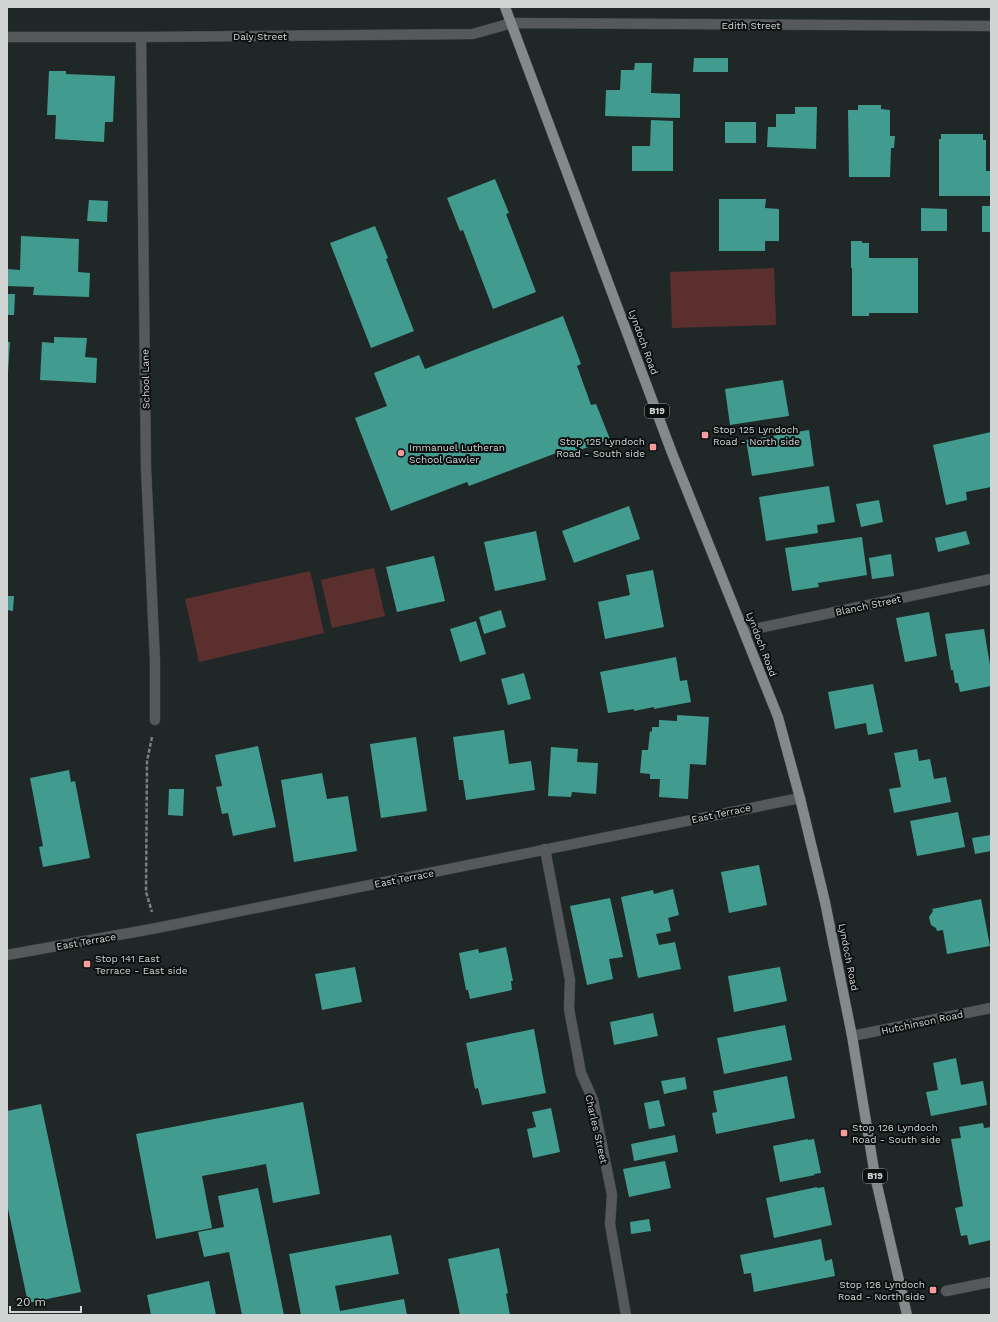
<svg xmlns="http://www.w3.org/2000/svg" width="998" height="1322" font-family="'Work Sans',sans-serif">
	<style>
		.green { fill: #5c2f2f }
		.building { fill: #419b8f }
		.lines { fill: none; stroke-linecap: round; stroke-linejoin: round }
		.minor-casing { stroke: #3c4443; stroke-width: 11 }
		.major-casing { stroke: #3c4443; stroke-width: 11 }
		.path { stroke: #79807f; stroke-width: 2.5; stroke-dasharray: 4 2; stroke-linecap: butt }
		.minor { stroke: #555959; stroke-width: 10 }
		.major { stroke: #838b8a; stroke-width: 10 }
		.poi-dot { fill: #f59b9b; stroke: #0d1010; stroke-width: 1.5 }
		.labels { text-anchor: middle; stroke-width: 4; stroke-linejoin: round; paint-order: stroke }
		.shield { fill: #0d1010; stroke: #969a99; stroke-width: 1 }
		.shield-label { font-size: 9px; font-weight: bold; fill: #d0d5d4 }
		.street-label { font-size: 10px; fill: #d0d5d4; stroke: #0d1010 }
		.poi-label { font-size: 10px; fill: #d0d5d4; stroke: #0d1010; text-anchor: start }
	</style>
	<rect width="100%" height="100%" fill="#202827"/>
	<g class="green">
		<polygon points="774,268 776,325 672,328 670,272"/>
		<polygon points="374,568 385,616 332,628 321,580"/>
		<polygon points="310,571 324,633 199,662 185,599"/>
	</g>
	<g class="building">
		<polygon points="694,58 728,58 728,72 693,72"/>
		<polygon points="635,63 652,63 651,93 680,94 680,118 605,116 606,90 620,90 621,70 634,70"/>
		<polygon points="49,71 66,71 66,74 115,76 113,122 105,122 104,142 55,139 56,115 47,115"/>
		<polygon points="858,105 881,105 881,109 890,110 890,136 895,136 894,148 891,148 890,177 849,177 848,110 858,110"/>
		<polygon points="795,107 817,107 816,149 767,147 768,127 776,127 776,114 795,114"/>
		<polygon points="651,120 673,121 673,171 632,171 632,146 650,146"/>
		<rect x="725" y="122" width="31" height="21"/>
		<polygon points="941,134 983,134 983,140 986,140 986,171 991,171 991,196 939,196 939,139 941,139"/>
		<polygon points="495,179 509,213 506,214 536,292 493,309 463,230 460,231 447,198"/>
		<polygon points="719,199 766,199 765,208 779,209 779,241 765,241 765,251 719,251"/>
		<polygon points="89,200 108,201 107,222 87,221"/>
		<rect x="982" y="206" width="9" height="26"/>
		<polygon points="921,208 947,209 947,231 921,231"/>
		<polygon points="375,226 388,258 386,259 414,331 371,348 330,243"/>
		<polygon points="21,236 79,239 78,272 90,273 89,297 33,295 34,287 7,286 7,269 20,270"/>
		<polygon points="851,241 862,241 862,243 869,243 869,258 918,258 918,313 869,313 869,316 852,316 852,268 851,268"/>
		<polygon points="7,294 15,294 14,315 7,315"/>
		<polygon points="563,316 581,364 577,366 591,405 596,404 610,439 561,457 559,452 469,486 467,482 391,511 355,418 387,406 374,373 419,355 425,369"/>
		<polygon points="54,337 87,338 85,357 97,358 96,383 40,380 42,342 54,343"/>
		<polygon points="7,342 10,342 8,372 7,371"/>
		<polygon points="783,380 789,416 730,425 725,389"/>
		<polygon points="809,430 814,466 752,476 746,440"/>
		<polygon points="991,432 991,487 966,492 967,500 946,505 933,445"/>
		<polygon points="829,486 835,522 817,525 818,533 766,541 759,497"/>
		<polygon points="879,500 883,522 861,527 856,504"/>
		<polygon points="629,506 640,539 574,563 562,531"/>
		<polygon points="536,531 546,580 495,591 484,542"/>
		<polygon points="966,531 970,544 938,552 935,538"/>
		<polygon points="862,537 867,575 818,583 819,587 792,591 785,548"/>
		<polygon points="891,554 894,576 872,579 869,558"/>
		<polygon points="434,556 445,601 397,612 386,567"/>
		<polygon points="653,570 664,627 605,639 598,602 630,595 626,575"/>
		<polygon points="7,596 14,596 13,611 7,610"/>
		<polygon points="501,610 506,627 484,634 479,617"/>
		<polygon points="929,612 937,656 905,662 896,618"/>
		<polygon points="476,621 486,654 460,662 450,629"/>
		<polygon points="984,629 991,671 991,686 960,692 958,683 955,683 953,670 951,670 945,634"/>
		<polygon points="676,657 680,681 687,680 691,702 654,709 654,707 634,711 634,709 608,713 600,672"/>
		<polygon points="524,673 531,699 508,705 501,679"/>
		<polygon points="873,684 883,732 868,735 866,723 835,729 828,692"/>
		<polygon points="677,715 709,717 706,765 690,764 688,799 659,797 660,779 650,779 650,774 640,773 642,750 648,750 650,731 652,732 652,727 659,727 659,720 677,721"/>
		<polygon points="504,730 509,764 531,761 535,790 466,800 463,780 459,780 453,737"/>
		<polygon points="416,737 427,811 381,818 370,744"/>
		<polygon points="258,746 276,827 233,836 228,813 222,814 216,787 222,786 215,755"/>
		<polygon points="551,747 578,749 577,762 598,763 596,794 572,792 571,797 548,796"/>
		<polygon points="917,749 919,761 930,759 934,779 946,777 951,802 894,813 889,789 901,787 894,753"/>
		<polygon points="69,770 71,782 75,781 90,858 43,867 39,847 43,846 30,778"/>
		<polygon points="322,773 327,799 348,796 357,851 294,862 281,780"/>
		<polygon points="169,789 184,789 183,816 168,815"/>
		<polygon points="958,812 965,847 917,856 910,821"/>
		<polygon points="991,835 991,851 975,854 972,838"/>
		<polygon points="759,865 767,905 729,913 721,872"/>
		<polygon points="673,889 679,915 668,918 671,931 656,934 659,945 675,942 681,969 638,978 621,897 653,890 654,894"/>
		<polygon points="610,898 623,957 609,959 613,979 587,985 570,906"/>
		<polygon points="981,899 990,946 947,954 943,930 937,931 936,928 931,925 929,917 933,911 932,909"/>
		<polygon points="506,947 513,981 511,981 512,990 470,999 468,990 466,990 459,953 478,949 479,953"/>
		<polygon points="355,967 362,1002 322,1010 315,974"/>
		<polygon points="780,967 787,1001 734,1012 728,976"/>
		<polygon points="653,1013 658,1036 614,1045 610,1022"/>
		<polygon points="785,1025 792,1060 724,1074 717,1038"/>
		<polygon points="534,1029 546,1093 482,1105 478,1088 475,1089 466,1043"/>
		<polygon points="956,1058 961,1085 983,1081 987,1105 931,1116 926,1092 938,1090 933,1063"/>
		<polygon points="787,1076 795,1118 716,1134 712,1113 717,1112 713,1091"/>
		<polygon points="685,1077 687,1089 664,1094 661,1081"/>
		<polygon points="659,1100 665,1126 649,1129 644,1103"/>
		<polygon points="303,1102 320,1194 273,1203 266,1164 202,1176 212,1228 156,1239 136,1134"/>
		<polygon points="41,1104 81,1292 28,1303 7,1204 7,1111"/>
		<polygon points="551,1108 560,1152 533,1158 527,1129 536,1127 532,1112"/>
		<polygon points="983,1123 984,1128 991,1127 991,1240 969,1245 967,1235 961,1236 955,1208 963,1206 951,1139 961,1138 959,1127"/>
		<polygon points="675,1135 678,1152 634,1161 631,1144"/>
		<polygon points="808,1139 808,1140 814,1139 821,1173 814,1174 815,1175 780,1182 773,1146"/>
		<polygon points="665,1161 671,1188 629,1197 623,1169"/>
		<polygon points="817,1187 817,1188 824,1187 832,1225 774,1238 766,1198"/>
		<polygon points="258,1188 284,1315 242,1315 229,1252 204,1257 198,1232 224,1227 218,1196"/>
		<polygon points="649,1219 651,1231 631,1234 630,1222"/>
		<polygon points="391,1235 399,1274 335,1286 340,1311 404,1299 407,1315 301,1315 289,1254"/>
		<polygon points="821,1239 825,1261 832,1259 835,1276 754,1292 751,1273 744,1274 740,1255"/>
		<polygon points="499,1248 508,1293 506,1294 510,1315 460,1315 448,1259"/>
		<polygon points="209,1281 216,1315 151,1315 147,1295"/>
	</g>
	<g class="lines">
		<g class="minor-casing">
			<g id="minor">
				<polyline points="7,37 141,37 473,34 512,23 991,26"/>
				<polyline points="141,37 146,468 155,661 155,720"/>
				<polyline points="745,631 991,579"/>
				<polyline points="545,849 570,980 569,1009 581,1073 593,1100 612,1195 610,1224 626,1315"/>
				<polyline points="7,955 157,928 800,798"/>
				<polyline points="852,1036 991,1008"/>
				<polyline points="946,1291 991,1282"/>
			</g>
		</g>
		<g class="major-casing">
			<polyline id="major" points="505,7 672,453 778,717 800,798 825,902 852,1036 875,1176 907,1315"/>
		</g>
		<polyline class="path" points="152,737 147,761 146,892 152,912"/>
		<use href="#minor" class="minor"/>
		<use href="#major" class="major"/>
	</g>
	<g class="poi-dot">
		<rect x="701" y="431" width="8" height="8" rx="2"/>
		<rect x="649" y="443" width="8" height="8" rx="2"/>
		<circle cx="401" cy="453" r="4"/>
		<rect x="83" y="960" width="8" height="8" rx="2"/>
		<rect x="840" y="1129" width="8" height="8" rx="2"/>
		<rect x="929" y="1286" width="8" height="8" rx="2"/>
	</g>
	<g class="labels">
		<g class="shield">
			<rect x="645" y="404" width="24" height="14" rx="3"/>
			<rect x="863" y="1169" width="24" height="14" rx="3"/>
		</g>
		<g class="shield-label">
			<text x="657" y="414">B19</text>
			<text x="875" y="1179">B19</text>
		</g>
		<g class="street-label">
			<text x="751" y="29">Edith Street</text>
			<text x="260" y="40">Daly Street</text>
			<text transform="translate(644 342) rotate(70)" y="4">Lyndoch Road</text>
			<text transform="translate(145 379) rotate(-91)" y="4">School Lane</text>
			<text transform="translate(868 605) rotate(-12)" y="4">Blanch Street</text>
			<text transform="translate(762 644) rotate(69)" y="4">Lyndoch Road</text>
			<text transform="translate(721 813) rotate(-12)" y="4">East Terrace</text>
			<text transform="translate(404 878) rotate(-11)" y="4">East Terrace</text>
			<text transform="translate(86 941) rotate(-10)" y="4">East Terrace</text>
			<text transform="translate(849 957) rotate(79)" y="4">Lyndoch Road</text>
			<text transform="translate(922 1022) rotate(-12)" y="4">Hutchinson Road</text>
			<text transform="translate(597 1129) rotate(77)" y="4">Charles Street</text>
		</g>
		<g class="poi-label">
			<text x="713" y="433">Stop 125 Lyndoch<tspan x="713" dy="12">Road - North side</tspan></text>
			<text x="645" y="445" text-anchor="end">Stop 125 Lyndoch<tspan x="645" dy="12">Road - South side</tspan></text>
			<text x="409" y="451">Immanuel Lutheran<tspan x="409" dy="12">School Gawler</tspan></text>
			<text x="95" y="962">Stop 141 East<tspan x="95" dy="12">Terrace - East side</tspan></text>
			<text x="852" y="1131">Stop 126 Lyndoch<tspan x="852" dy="12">Road - South side</tspan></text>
			<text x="925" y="1288" text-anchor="end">Stop 126 Lyndoch<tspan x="925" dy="12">Road - North side</tspan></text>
		</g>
	</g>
	<rect width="998" height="1322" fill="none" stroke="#d0d5d4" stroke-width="16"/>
	<path d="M10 1306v6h71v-6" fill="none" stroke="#d0d5d4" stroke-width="2"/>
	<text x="16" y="1306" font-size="12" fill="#d0d5d4" stroke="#0d1010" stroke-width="3" paint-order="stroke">20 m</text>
</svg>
